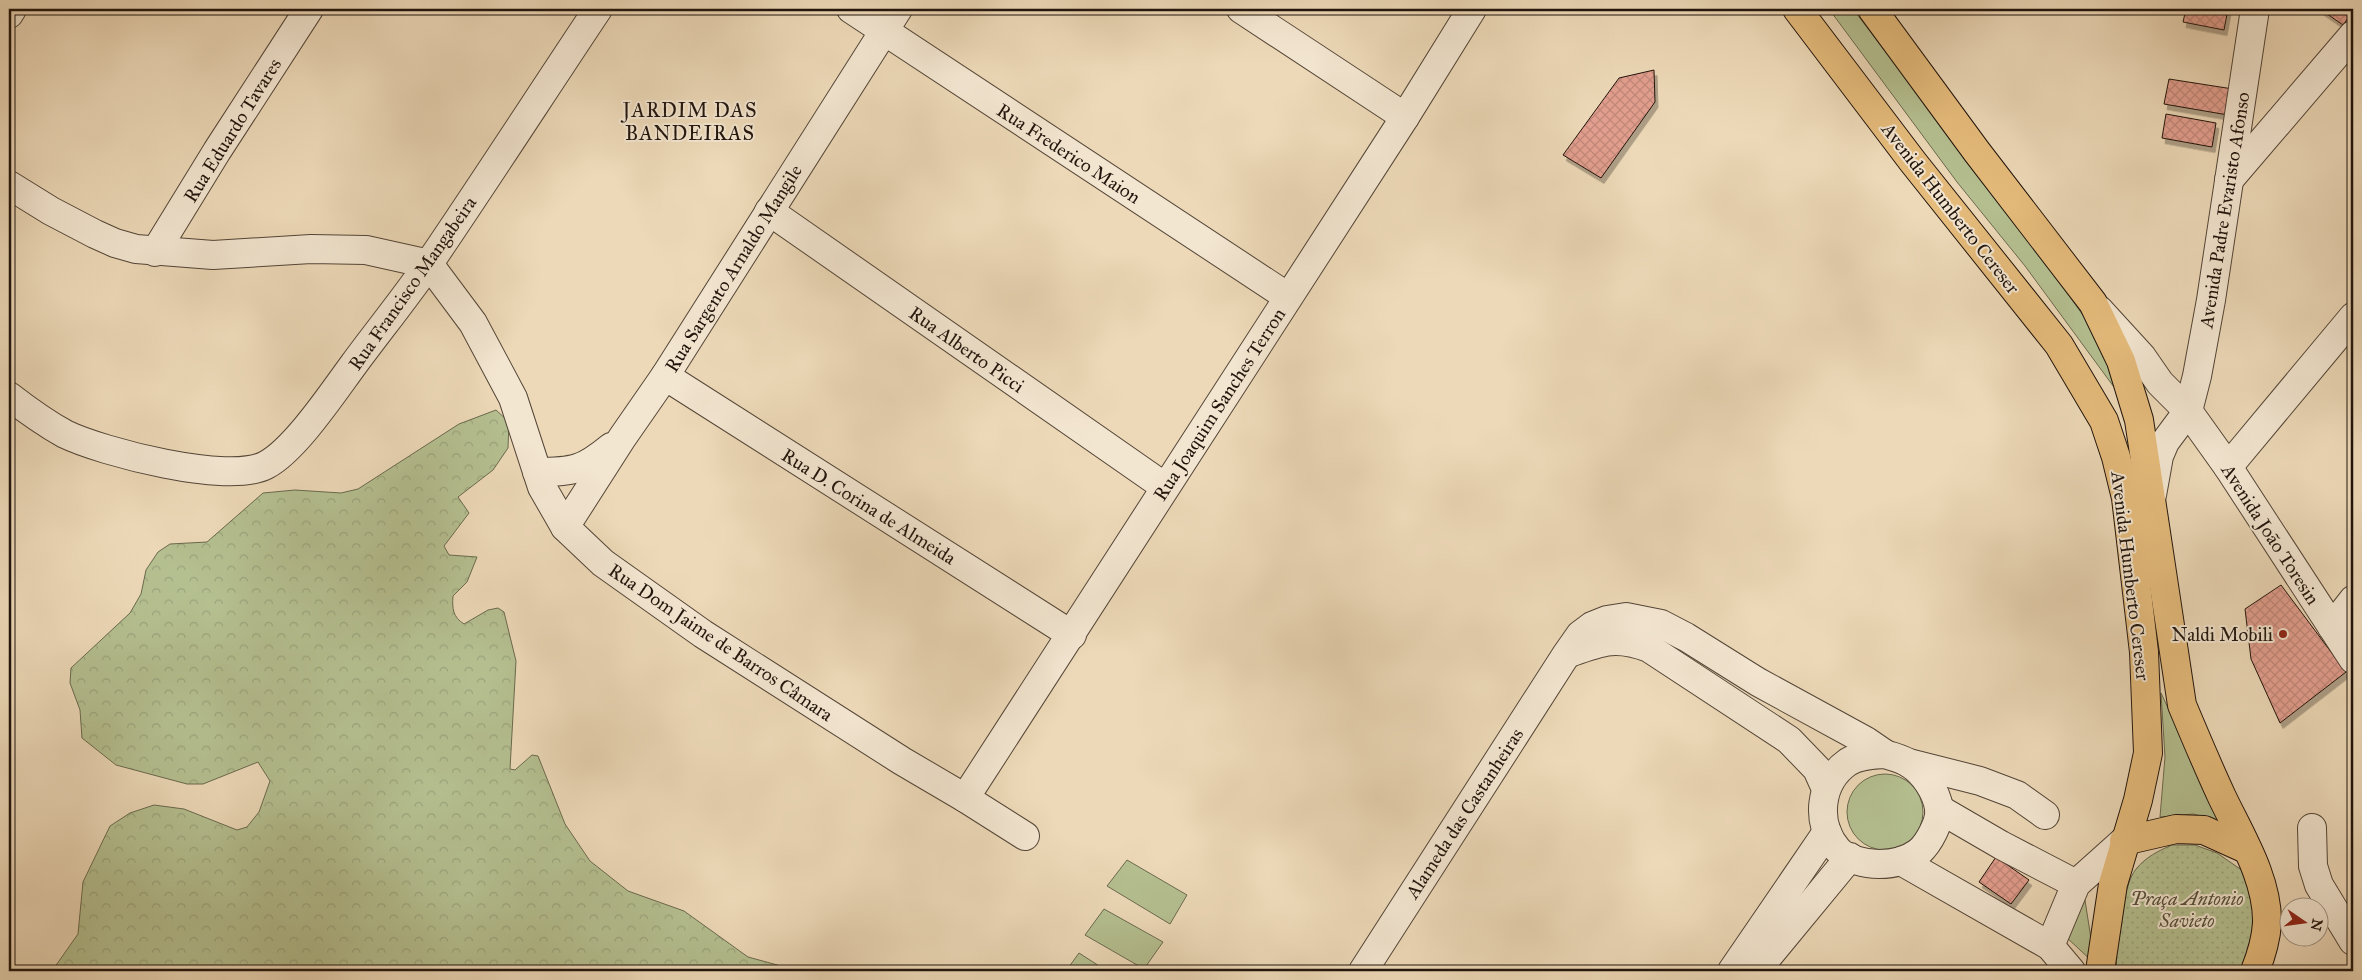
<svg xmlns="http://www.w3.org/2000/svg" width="2362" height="980" font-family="'IM FELL Great Primer',serif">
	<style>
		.grass { fill: #b5c091; stroke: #6a6a4e }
		.forest { fill: url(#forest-crowns); stroke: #6a6a4e }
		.park { fill: url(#park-dots); stroke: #6a6a4e }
		.building { fill: url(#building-cross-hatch); stroke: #20140c; filter: url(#shadow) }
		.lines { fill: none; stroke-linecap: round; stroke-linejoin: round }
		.minor-casing { stroke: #534537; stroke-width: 30 }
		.major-casing { stroke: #20140c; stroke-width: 30 }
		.minor { stroke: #f3e6d1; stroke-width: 28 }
		.major { stroke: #e6bc7c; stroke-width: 28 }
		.poi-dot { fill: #8f2418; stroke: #f3e6d1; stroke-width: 2 }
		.labels { text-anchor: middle; stroke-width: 4; stroke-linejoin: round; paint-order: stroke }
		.street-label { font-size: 19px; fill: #20140c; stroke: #f3e6d1 }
		.poi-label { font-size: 19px; fill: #20140c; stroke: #f3e6d1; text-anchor: end }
		.park-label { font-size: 19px; font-style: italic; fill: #54503b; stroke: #f3e6d1 }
		.neighbourhood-label { font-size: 20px; letter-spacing: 1px; fill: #20140c; stroke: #f3e6d1 }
	</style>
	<defs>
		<pattern id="forest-crowns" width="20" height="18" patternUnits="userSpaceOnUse" patternTransform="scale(1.25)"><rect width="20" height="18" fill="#b5c091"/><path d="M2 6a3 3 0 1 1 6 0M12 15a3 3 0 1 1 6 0" fill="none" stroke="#9ba47c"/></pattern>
		<pattern id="park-dots" width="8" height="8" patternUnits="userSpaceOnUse" patternTransform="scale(1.25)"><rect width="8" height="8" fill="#b5c091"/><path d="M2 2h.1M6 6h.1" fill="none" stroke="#9ba47c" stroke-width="1.8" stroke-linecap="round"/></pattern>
		<pattern id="building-cross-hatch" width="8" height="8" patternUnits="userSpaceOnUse" patternTransform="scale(1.25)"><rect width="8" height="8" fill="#e39f8f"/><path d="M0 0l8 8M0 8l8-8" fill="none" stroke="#c2887a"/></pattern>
		<filter id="shadow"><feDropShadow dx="3" dy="5.5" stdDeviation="0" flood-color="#0004"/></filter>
	</defs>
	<rect width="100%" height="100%" fill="#edd9b8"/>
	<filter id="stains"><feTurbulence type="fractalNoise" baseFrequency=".004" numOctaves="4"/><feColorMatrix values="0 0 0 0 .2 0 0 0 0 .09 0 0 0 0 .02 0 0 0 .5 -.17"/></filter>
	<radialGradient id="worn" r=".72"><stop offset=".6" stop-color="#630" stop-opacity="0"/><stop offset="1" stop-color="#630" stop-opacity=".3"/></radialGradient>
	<g class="grass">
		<polygon points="1829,9 1853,9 2041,256 2092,328 2122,398 2025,266 1957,182"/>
		<polygon points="2161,693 2221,821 2193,814 2160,817 2165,757"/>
		<circle cx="1885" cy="812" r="38"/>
		<polygon points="1127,860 1187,895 1170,924 1107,886"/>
		<polygon points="2084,894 2095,964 2064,935"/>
		<polygon points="1104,909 1163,942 1144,969 1085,935"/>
		<polygon points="1079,953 1107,971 1066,971"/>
	</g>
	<path class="forest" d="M 496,410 L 509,422 L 508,448 L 493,470 L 458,497 L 469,513 L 444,546 L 449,555 L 477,557 L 467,582 L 453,596 C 452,609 453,617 464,624 L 488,610 L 498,608 L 504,612 L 516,661 L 510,769 L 515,770 L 532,755 L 538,756 L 565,824 L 590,861 L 628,891 L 684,911 L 748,957 L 781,966 L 788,971 L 52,971 L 78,934 L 83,882 L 110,826 L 130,813 L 154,805 L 184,809 L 237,830 L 247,827 L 259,812 L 270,781 L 258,762 L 203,784 L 187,784 L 116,765 L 82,738 L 80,710 L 70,683 L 71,668 L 130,613 L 141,594 L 146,570 L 158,552 L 170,544 L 207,542 L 263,493 L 295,490 L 341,493 L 358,489 L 459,424 Z"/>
	<path class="park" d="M 2172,845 L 2195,845 L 2217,853 L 2246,873 L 2257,907 L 2245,971 L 2117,971 C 2114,951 2123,884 2136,869 C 2146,857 2158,851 2172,845 Z"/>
	<g class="building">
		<polygon points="2186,9 2228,9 2224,30 2183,22"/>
		<polygon points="2320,9 2353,9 2353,11 2343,25"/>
		<polygon points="1654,70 1655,102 1601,178 1563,155 1619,78"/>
		<polygon points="2169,79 2233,89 2228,115 2164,104"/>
		<polygon points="2166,114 2216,123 2212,147 2162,138"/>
		<polygon points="2281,585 2346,672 2280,723 2251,659 2245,609"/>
		<polygon points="1996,857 2029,880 2011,904 1979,882"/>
	</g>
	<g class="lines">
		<g class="minor-casing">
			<g id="minor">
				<polyline points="851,9 1288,297"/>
				<polyline points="1241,9 1405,117"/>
				<polyline points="9,14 12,9"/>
				<polyline points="2229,180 2353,35"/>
				<polyline points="9,185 51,211 95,234 115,243 136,249 213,255 311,249 366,250 429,264 473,323 513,398 542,487 565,527 603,563 703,634 902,761 965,798 1025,836"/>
				<polyline points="769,211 1165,487"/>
				<polyline points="155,252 217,151 309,9"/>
				<polyline points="2099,310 2142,357 2160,383 2188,411 2228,467 2353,659"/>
				<polyline points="665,376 1072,635"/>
				<path d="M 9,396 C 27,410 45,423 65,434 C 102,452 229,485 266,465 C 295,450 334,391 354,364 C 379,330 406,297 430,262 C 487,178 542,93 598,9"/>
				<polyline points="2228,467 2353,317"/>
				<path d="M 537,472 C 574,472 583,470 611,447"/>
				<polyline points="2152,495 2159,456 2165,442 2188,411 2197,376 2211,300 2255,9"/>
				<polyline points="565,527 622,438 665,376 898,9"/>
				<polyline points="2332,627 2353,600"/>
				<path d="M 1572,652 C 1603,641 1617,636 1649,648 L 1789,740 L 1817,769 L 1826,789"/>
				<path d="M 1885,754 C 1893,757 1903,759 1910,764 C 1924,773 1936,791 1939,808 C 1941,821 1929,843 1919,852 C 1908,860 1893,864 1879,864 C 1867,864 1846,860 1837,849 C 1815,823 1819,782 1848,762 C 1859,755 1872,755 1885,754 Z"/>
				<polyline points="1909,763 1980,781 2017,795 2045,815"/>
				<polyline points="965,798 1405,117 1472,9"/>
				<polyline points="1939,809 2001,845 2076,884"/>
				<polyline points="2312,828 2313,866 2319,885 2353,941"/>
				<polyline points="1901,861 2050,946 2071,971"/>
				<polyline points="2050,946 2076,884 2124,841"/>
				<polyline points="1363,971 1566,655 1580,635 1592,626 1607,620 1626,617 1661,624 1686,637 1758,682 1866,741 1885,754"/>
				<polyline points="1732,971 1827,832"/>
				<polyline points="1756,971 1850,857"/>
			</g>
		</g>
		<g class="major-casing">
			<g id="major">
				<polyline points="1797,9 1913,162 2059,345 2104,421 2116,457 2126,498 2144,652 2148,753 2138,800 2113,884 2100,971"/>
				<path d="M 1872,9 L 1977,152 L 2093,303 L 2121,361 L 2139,420 L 2182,705 C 2195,736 2208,767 2222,797 C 2240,835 2268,879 2267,923 C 2266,940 2261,956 2255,971"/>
				<polyline points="2124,841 2176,829 2204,830 2246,849"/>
			</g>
		</g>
		<use href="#minor" class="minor"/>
		<use href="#major" class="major"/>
	</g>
	<circle class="poi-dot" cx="2283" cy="634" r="5"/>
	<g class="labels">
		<g class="street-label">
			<text transform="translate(232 130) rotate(-58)" y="7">Rua Eduardo Tavares</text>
			<text transform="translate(1069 153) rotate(33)" y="7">Rua Frederico Maion</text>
			<text transform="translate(1951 208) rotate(52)" y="7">Avenida Humberto Cereser</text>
			<text transform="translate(2224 210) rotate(-81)" y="7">Avenida Padre Evaristo Afonso</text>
			<text transform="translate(733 268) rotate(-58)" y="7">Rua Sargento Arnaldo Mangile</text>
			<text transform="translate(412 283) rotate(-55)" y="7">Rua Francisco Mangabeira</text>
			<text transform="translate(967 349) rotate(35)" y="7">Rua Alberto Picci</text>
			<text transform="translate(1219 404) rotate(-57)" y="7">Rua Joaquim Sanches Terron</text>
			<text transform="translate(869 506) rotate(32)" y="7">Rua D. Corina de Almeida</text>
			<text transform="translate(2271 534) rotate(57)" y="7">Avenida João Toresin</text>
			<text transform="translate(2131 576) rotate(83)" y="7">Avenida Humberto Cereser</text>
			<text transform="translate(721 642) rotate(34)" y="7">Rua Dom Jaime de Barros Câmara</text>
			<text transform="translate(1464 813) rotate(-57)" y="7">Alameda das Castanheiras</text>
		</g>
		<g class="poi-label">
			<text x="2273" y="641">Naldi Mobili</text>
		</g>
		<g class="park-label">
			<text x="2187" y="905">Praça Antonio<tspan x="2187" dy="22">Savieto</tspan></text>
		</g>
		<g class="neighbourhood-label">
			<text x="690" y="117">JARDIM DAS<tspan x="690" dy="23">BANDEIRAS</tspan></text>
		</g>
	</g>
	<rect width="2362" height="980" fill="none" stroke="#edd9b8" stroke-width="30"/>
	<rect x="10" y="10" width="2342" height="960" fill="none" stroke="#20140c" stroke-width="2.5"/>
	<rect x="15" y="15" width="2332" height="950" fill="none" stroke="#20140c"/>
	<g transform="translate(2304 922) rotate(103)"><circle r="24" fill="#f3e6d1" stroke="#9f9282"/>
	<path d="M0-4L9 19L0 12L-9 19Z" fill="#8f2418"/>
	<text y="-8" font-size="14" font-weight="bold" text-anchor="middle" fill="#20140c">N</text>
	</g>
	<rect width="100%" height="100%" filter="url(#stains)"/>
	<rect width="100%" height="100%" fill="url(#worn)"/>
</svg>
